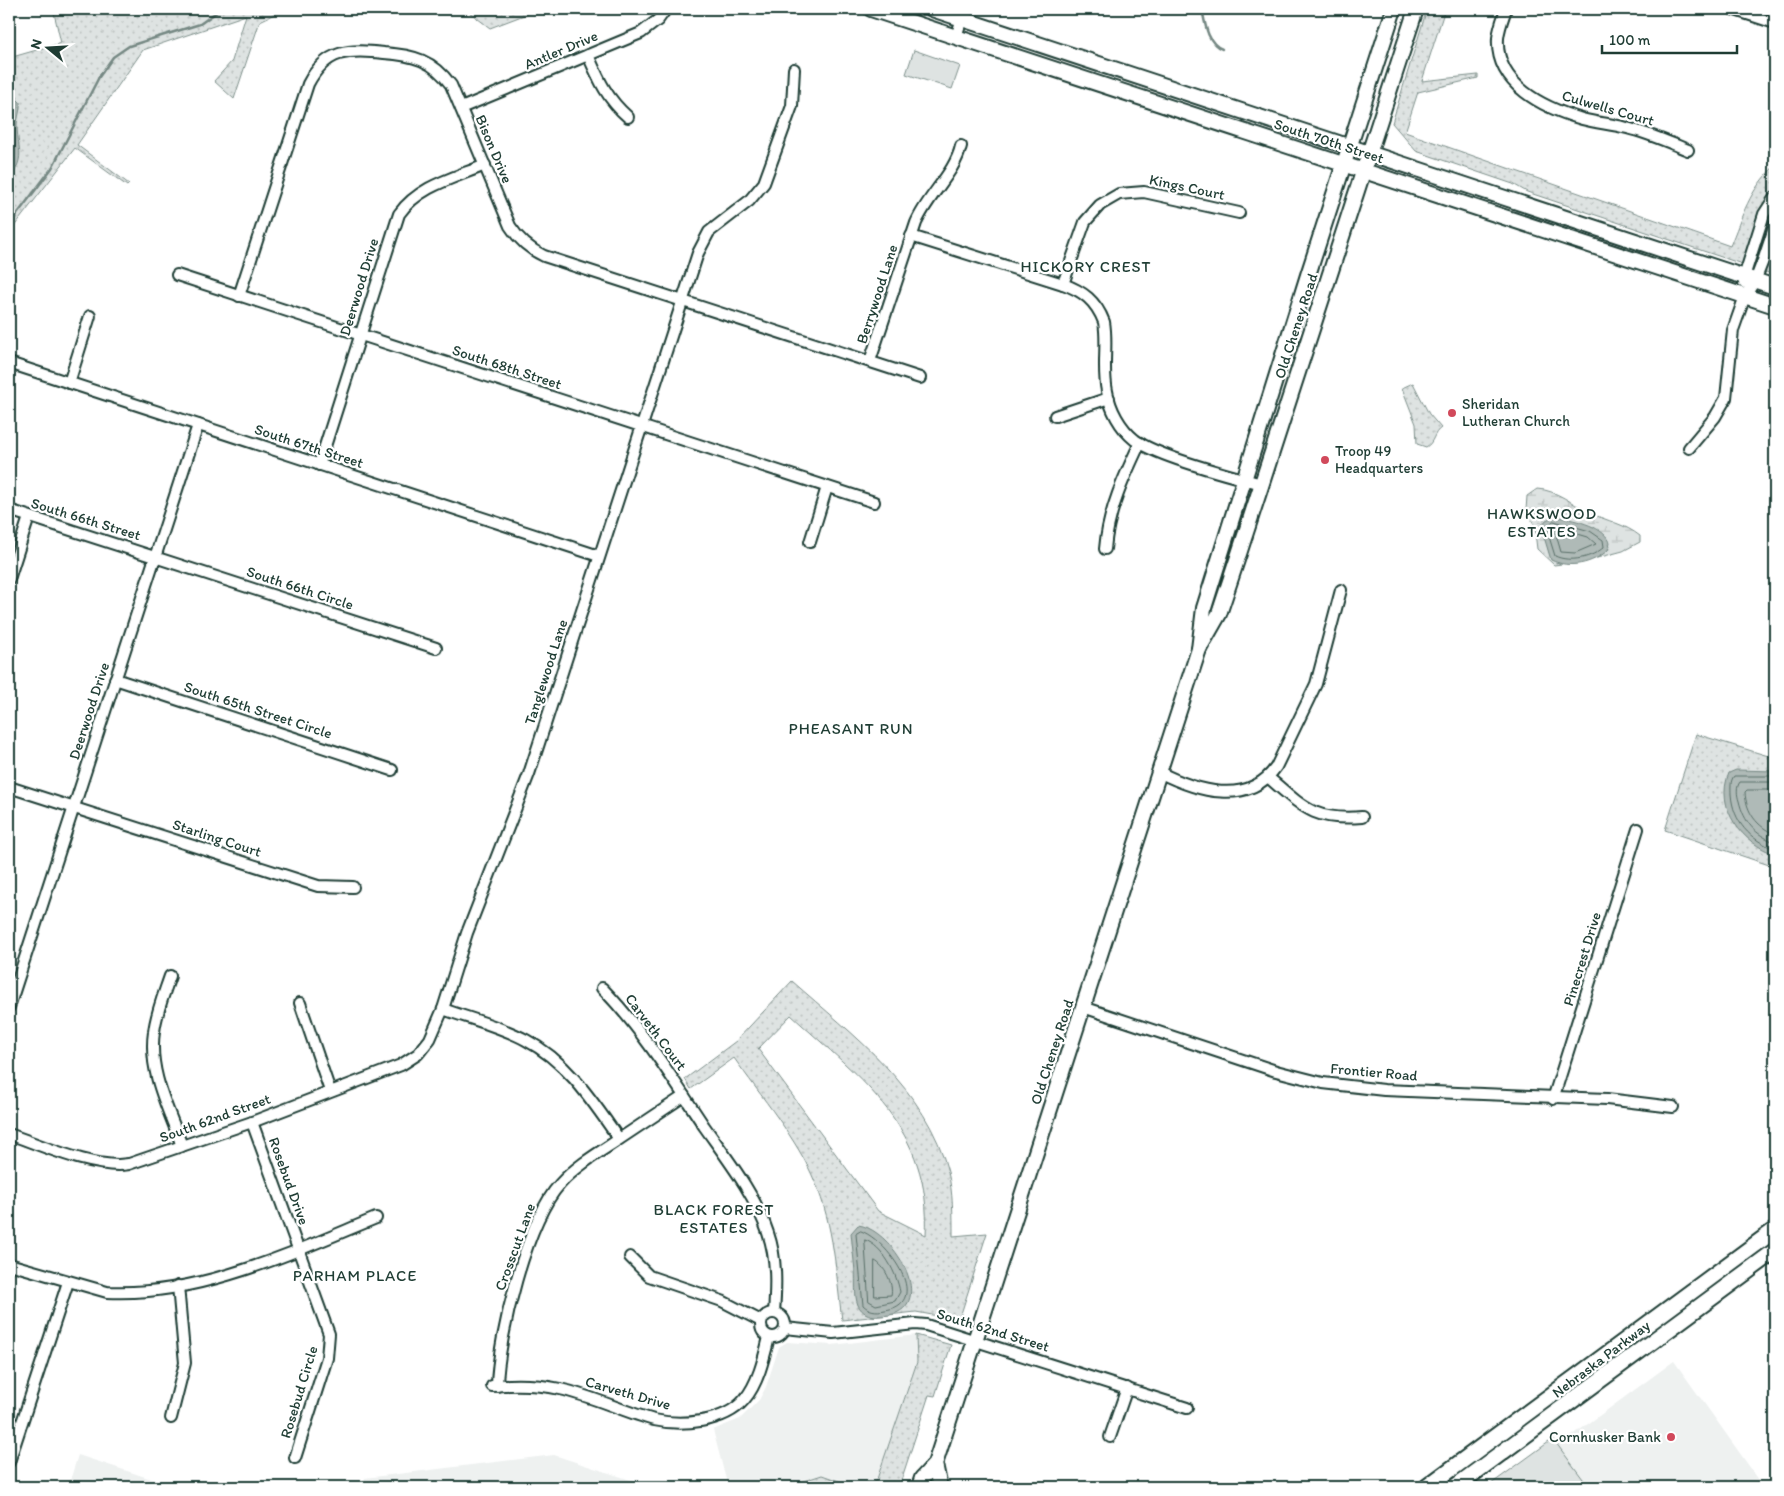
<svg xmlns="http://www.w3.org/2000/svg" width="1784" height="1496" font-family="Itim,sans-serif">
	<style>
		.built { fill: #eef1f0 }
		.green { fill: #dee3e2; stroke: #7e908b }
		.wetland { fill: url(#wetland-marsh); stroke: #7e908b }
		.park { fill: url(#park-dots); stroke: #7e908b; fill-rule: evenodd }
		.water { fill: #afbab7; stroke: #758883 }
		.lines { fill: none; stroke-linecap: round; stroke-linejoin: round }
		.shore { stroke: #596f68; stroke-width: 1 }
		.stream { stroke: #758883; stroke-width: 2.5 }
		.street-casing { stroke: #1f3d34; stroke-width: 14 }
		.secondary-casing { stroke: #1f3d34; stroke-width: 18 }
		.primary-casing { stroke: #1f3d34; stroke-width: 19 }
		.street { stroke: #fff; stroke-width: 10 }
		.secondary { stroke: #fff; stroke-width: 14 }
		.primary { stroke: #fff; stroke-width: 15 }
		.poi-dot { fill: #d1495b; stroke: #fff; stroke-width: 2 }
		.labels { text-anchor: middle; stroke-width: 4.5; stroke-linejoin: round; paint-order: stroke }
		.street-label { font-size: 15px; fill: #1f3d34; stroke: #fff }
		.poi-label { font-size: 15px; fill: #1f3d34; stroke: #fff; text-anchor: start }
		.neighbourhood-label { font-size: 16px; letter-spacing: 1px; fill: #1f3d34; stroke: #fff }
	</style>
	<defs>
		<pattern id="wetland-marsh" width="20" height="14" patternUnits="userSpaceOnUse" patternTransform="scale(1.25)"><rect width="20" height="14" fill="#dee3e2"/><path d="M1 5h8M5 5V1M11 12h8M15 12V8" fill="none" stroke="#bec4c2"/></pattern>
		<pattern id="park-dots" width="8" height="8" patternUnits="userSpaceOnUse" patternTransform="scale(1.25)"><rect width="8" height="8" fill="#dee3e2"/><path d="M2 2h.1M6 6h.1" fill="none" stroke="#bec4c2" stroke-width="1.8" stroke-linecap="round"/></pattern>
	</defs>
	<rect width="100%" height="100%" fill="#fff"/>
	<filter id="ink" filterUnits="userSpaceOnUse"><feTurbulence type="fractalNoise" baseFrequency=".02" numOctaves="2"/><feDisplacementMap in="SourceGraphic" scale="10" xChannelSelector="R" yChannelSelector="G"/><feConvolveMatrix kernelMatrix="1 2 1 2 8 2 1 2 1" color-interpolation-filters="sRGB"/></filter>
	<g filter="url(#ink)">
		<g class="built">
			<polygon points="916,1335 917,1362 877,1479 871,1487 856,1487 822,1475 785,1487 728,1487 713,1430 740,1419 759,1400 766,1387 779,1347 787,1342 832,1345"/>
			<polygon points="1674,1361 1764,1487 1502,1487"/>
			<polygon points="78,1455 176,1487 68,1487"/>
			<polygon points="554,1455 652,1487 362,1487 365,1478"/>
		</g>
		<g class="green">
			<polygon points="914,50 960,66 952,89 906,74"/>
			<polygon points="1507,210 1533,214 1650,253 1625,250"/>
			<polygon points="1553,1439 1589,1487 1487,1487"/>
		</g>
		<path class="wetland" d="M 1537,489 C 1557,490 1572,504 1590,513 C 1607,521 1625,524 1640,536 L 1640,542 L 1623,551 L 1597,558 L 1608,550 L 1610,545 L 1592,527 L 1555,516 L 1542,531 C 1550,544 1545,559 1562,564 L 1554,565 L 1537,549 L 1534,524 L 1526,510 L 1527,496 Z"/>
		<g class="park">
			<polygon points="67,9 285,9 260,21 234,99 214,81 232,61 246,15 143,50 77,145 129,184 127,186 75,148 9,233 9,58 61,43 54,13"/>
			<polygon points="465,9 540,9 490,28"/>
			<path d="M 1427,9 L 1445,9 L 1422,81 L 1478,75 L 1478,78 L 1418,92 L 1405,132 L 1730,246 C 1742,217 1750,188 1775,166 L 1775,275 L 1527,192 L 1513,184 L 1416,151 L 1392,123 Z"/>
			<path d="M 1413,383 L 1429,414 L 1441,428 C 1433,433 1434,443 1426,447 L 1417,444 L 1416,424 L 1402,388 Z"/>
			<polygon points="1696,734 1775,758 1775,867 1665,830"/>
			<path d="M 792,981 C 853,1035 927,1089 948,1172 C 953,1193 953,1214 953,1236 L 987,1233 L 959,1320 L 916,1312 L 842,1320 C 836,1274 834,1226 815,1182 C 798,1140 760,1095 734,1058 L 691,1089 L 685,1079 L 736,1041 ZM 791,1015 C 862,1080 932,1129 926,1235 L 878,1211 L 758,1049 Z"/>
			<polygon points="916,1335 951,1345 935,1396 929,1395 899,1487 870,1487 877,1479 917,1362"/>
			<polygon points="822,1475 856,1487 785,1487"/>
		</g>
		<g class="water">
			<path d="M 9,91 L 20,102 C 21,110 17,118 17,126 C 18,154 26,154 9,181 Z"/>
			<path d="M 1555,516 C 1572,520 1601,524 1610,542 L 1608,550 C 1593,564 1569,569 1551,560 L 1541,527 L 1546,520 Z"/>
			<path d="M 1736,770 L 1775,771 L 1775,854 C 1743,844 1714,808 1729,773 Z"/>
			<path d="M 858,1225 C 895,1229 945,1317 877,1316 C 869,1316 862,1313 858,1305 C 854,1295 856,1282 855,1271 C 854,1258 852,1246 851,1233 Z"/>
		</g>
		<g class="lines">
			<g class="shore">
				<path d="M 9,96 L 15,106 C 14,114 12,121 12,129 C 13,146 19,156 9,171"/>
				<path d="M 1554,521 L 1590,531 L 1603,540 L 1604,547 C 1592,558 1570,563 1555,556 L 1546,527 Z"/>
				<polygon points="1558,528 1588,537 1596,544 1575,553 1561,552 1555,531"/>
				<path d="M 1775,776 L 1734,776 C 1730,781 1731,788 1731,794 C 1733,822 1750,840 1775,849"/>
				<path d="M 1775,782 L 1740,782 C 1736,787 1737,795 1739,801 C 1744,822 1755,835 1775,842"/>
				<path d="M 1775,790 L 1747,790 L 1745,792 C 1746,812 1757,827 1775,834"/>
				<path d="M 861,1231 C 886,1239 934,1303 885,1310 C 876,1312 869,1311 863,1305 L 856,1234 Z"/>
				<path d="M 865,1240 C 883,1246 897,1274 900,1292 L 895,1301 L 876,1305 L 869,1301 Z"/>
				<path d="M 875,1261 C 884,1265 894,1284 891,1295 L 875,1296 Z"/>
			</g>
			<g class="stream">
				<path d="M 1202,9 C 1205,23 1207,43 1222,49"/>
				<polyline points="9,225 52,168 99,77 113,57 129,46 200,24 221,9"/>
			</g>
			<g class="street-casing">
				<g id="street">
					<path d="M 1506,9 C 1503,18 1499,28 1498,38 C 1495,85 1544,108 1582,119 C 1597,123 1612,124 1627,128 C 1648,133 1668,142 1688,150"/>
					<polyline points="1732,9 1775,23"/>
					<polyline points="956,37 965,9"/>
					<path d="M 588,55 C 599,80 607,99 628,117"/>
					<polyline points="461,108 641,33 658,20 666,9"/>
					<path d="M 911,236 L 1063,284 C 1083,291 1096,301 1104,322 C 1108,344 1102,368 1107,391 C 1110,409 1120,428 1135,440 C 1158,457 1231,476 1262,484"/>
					<polyline points="177,275 874,502"/>
					<polyline points="1744,283 1744,277 1764,214 1775,197"/>
					<polyline points="1063,284 1085,222 1100,205 1119,194 1144,192 1239,213"/>
					<path d="M 239,296 L 308,84 C 326,49 349,49 384,53 C 413,55 433,60 451,85 L 510,226 C 519,240 529,249 544,256 L 920,378"/>
					<path d="M 870,361 L 916,223 C 928,195 955,173 961,146"/>
					<polyline points="9,363 599,556"/>
					<polyline points="69,383 90,316"/>
					<polyline points="1055,416 1109,398"/>
					<polyline points="1689,448 1715,417 1726,398 1733,330 1745,296 1755,281 1764,258 1775,225"/>
					<path d="M 319,465 L 399,214 C 419,186 454,178 485,165"/>
					<polyline points="9,510 436,648"/>
					<polyline points="810,542 827,487"/>
					<path d="M 1105,549 C 1108,511 1124,477 1140,443"/>
					<polyline points="9,579 29,517"/>
					<polyline points="115,679 392,770"/>
					<path d="M 1159,772 C 1196,791 1248,807 1276,767 L 1316,684 L 1341,590"/>
					<path d="M 1269,778 C 1304,808 1314,821 1362,817"/>
					<polyline points="9,787 318,886 353,887"/>
					<path d="M 170,976 C 164,994 156,1013 154,1032 C 148,1072 169,1110 182,1146"/>
					<path d="M 602,988 C 642,1029 672,1078 704,1126 C 728,1160 755,1194 768,1233 C 777,1259 776,1286 774,1313"/>
					<polyline points="300,1003 330,1091"/>
					<polyline points="9,1007 198,425"/>
					<polyline points="1083,1007 1276,1071 1323,1083 1384,1090 1607,1099 1673,1107"/>
					<path d="M 443,1009 C 470,1019 500,1026 526,1040 C 568,1062 593,1102 619,1139"/>
					<polyline points="1553,1099 1638,829"/>
					<polyline points="252,1122 329,1334 327,1358 295,1458"/>
					<path d="M 9,1134 C 41,1145 96,1170 129,1164 L 252,1122 L 401,1065 L 418,1054 L 430,1039 L 443,1009 L 467,933 L 529,774 L 698,253 L 709,232 L 749,201 L 764,183 L 792,106 L 794,69"/>
					<polyline points="630,1257 649,1276 722,1301 761,1321"/>
					<path d="M 9,1264 L 107,1292 C 199,1297 293,1252 376,1218"/>
					<circle cx="773" cy="1325" r="12"/>
					<polyline points="785,1328 833,1333 915,1324 926,1325 1187,1408"/>
					<path d="M 492,1386 C 515,1384 537,1384 560,1389 C 592,1396 622,1411 654,1420 C 681,1426 724,1423 744,1400 C 758,1384 764,1358 769,1337"/>
					<path d="M 497,1386 C 498,1337 527,1220 560,1184 C 577,1165 600,1152 621,1138 C 642,1124 663,1110 684,1096"/>
					<polyline points="171,1418 185,1363 178,1286"/>
					<polyline points="1110,1437 1127,1388"/>
					<polyline points="9,1462 68,1282"/>
				</g>
			</g>
			<g class="secondary-casing">
				<g id="secondary">
					<polyline points="871,9 1775,306"/>
					<polyline points="932,9 1775,287"/>
					<polyline points="1199,649 1219,614 1237,560 1416,9"/>
					<polyline points="935,1464 939,1483 938,1487"/>
					<polyline points="919,1487 922,1478 935,1464 1199,649 1204,608 1308,275 1394,9"/>
				</g>
			</g>
			<g class="primary-casing">
				<g id="primary">
					<polyline points="1427,1487 1775,1230"/>
					<polyline points="1455,1487 1775,1251"/>
				</g>
			</g>
			<use href="#street" class="street"/>
			<use href="#secondary" class="secondary"/>
			<use href="#primary" class="primary"/>
		</g>
	</g>
	<g class="poi-dot">
		<circle cx="1452" cy="413" r="5"/>
		<circle cx="1325" cy="460" r="5"/>
		<circle cx="1671" cy="1437" r="5"/>
	</g>
	<g class="labels">
		<g class="street-label">
			<text transform="translate(561 50) rotate(-23)" y="5">Antler Drive</text>
			<text transform="translate(1608 108) rotate(16)" y="5">Culwells Court</text>
			<text transform="translate(1329 141) rotate(18)" y="5">South 70th Street</text>
			<text transform="translate(494 149) rotate(67)" y="5">Bison Drive</text>
			<text transform="translate(1187 187) rotate(12)" y="5">Kings Court</text>
			<text transform="translate(359 287) rotate(-73)" y="5">Deerwood Drive</text>
			<text transform="translate(877 294) rotate(-72)" y="5">Berrywood Lane</text>
			<text transform="translate(1296 326) rotate(-72)" y="5">Old Cheney Road</text>
			<text transform="translate(507 367) rotate(18)" y="5">South 68th Street</text>
			<text transform="translate(309 446) rotate(18)" y="5">South 67th Street</text>
			<text transform="translate(86 519) rotate(17)" y="5">South 66th Street</text>
			<text transform="translate(300 588) rotate(18)" y="5">South 66th Circle</text>
			<text transform="translate(546 672) rotate(-72)" y="5">Tanglewood Lane</text>
			<text transform="translate(258 710) rotate(18)" y="5">South 65th Street Circle</text>
			<text transform="translate(89 711) rotate(-72)" y="5">Deerwood Drive</text>
			<text transform="translate(217 838) rotate(18)" y="5">Starling Court</text>
			<text transform="translate(1582 959) rotate(-73)" y="5">Pinecrest Drive</text>
			<text transform="translate(656 1032) rotate(53)" y="5">Carveth Court</text>
			<text transform="translate(1052 1052) rotate(-72)" y="5">Old Cheney Road</text>
			<text transform="translate(1374 1072) rotate(5)" y="5">Frontier Road</text>
			<text transform="translate(215 1118) rotate(-20)" y="5">South 62nd Street</text>
			<text transform="translate(289 1181) rotate(70)" y="5">Rosebud Drive</text>
			<text transform="translate(515 1247) rotate(-70)" y="5">Crosscut Lane</text>
			<text transform="translate(993 1330) rotate(17)" y="5">South 62nd Street</text>
			<text transform="translate(1601 1359) rotate(-37)" y="5">Nebraska Parkway</text>
			<text transform="translate(299 1392) rotate(-73)" y="5">Rosebud Circle</text>
			<text transform="translate(628 1393) rotate(16)" y="5">Carveth Drive</text>
		</g>
		<g class="poi-label">
			<text x="1462" y="409">Sheridan<tspan x="1462" dy="17">Lutheran Church</tspan></text>
			<text x="1335" y="456">Troop 49<tspan x="1335" dy="17">Headquarters</tspan></text>
			<text x="1661" y="1442" text-anchor="end">Cornhusker Bank</text>
		</g>
		<g class="neighbourhood-label">
			<text x="1086" y="272">HICKORY CREST</text>
			<text x="1542" y="519">HAWKSWOOD<tspan x="1542" dy="18">ESTATES</tspan></text>
			<text x="851" y="734">PHEASANT RUN</text>
			<text x="714" y="1215">BLACK FOREST<tspan x="714" dy="18">ESTATES</tspan></text>
			<text x="355" y="1281">PARHAM PLACE</text>
		</g>
	</g>
	<rect width="1784" height="1496" fill="none" stroke="#fff" stroke-width="30"/>
	<rect x="15" y="15" width="1754" height="1466" fill="none" stroke="#1f3d34" stroke-width="2" filter="url(#ink)"/>
	<g transform="translate(48 48) rotate(288)" stroke="#ffffff" stroke-width="4" paint-order="stroke">
	<path d="M0-4L9 19L0 12L-9 19Z" fill="#1f3d34"/>
	<text y="-8" font-size="14" font-weight="bold" text-anchor="middle" fill="#1f3d34">N</text>
	</g>
	<path d="M1602 45v8h135v-8" fill="none" stroke="#1f3d34" stroke-width="2.5"/>
	<text x="1609" y="45" font-size="15" fill="#1f3d34" stroke="#ffffff" stroke-width="4" paint-order="stroke">100 m</text>
</svg>
